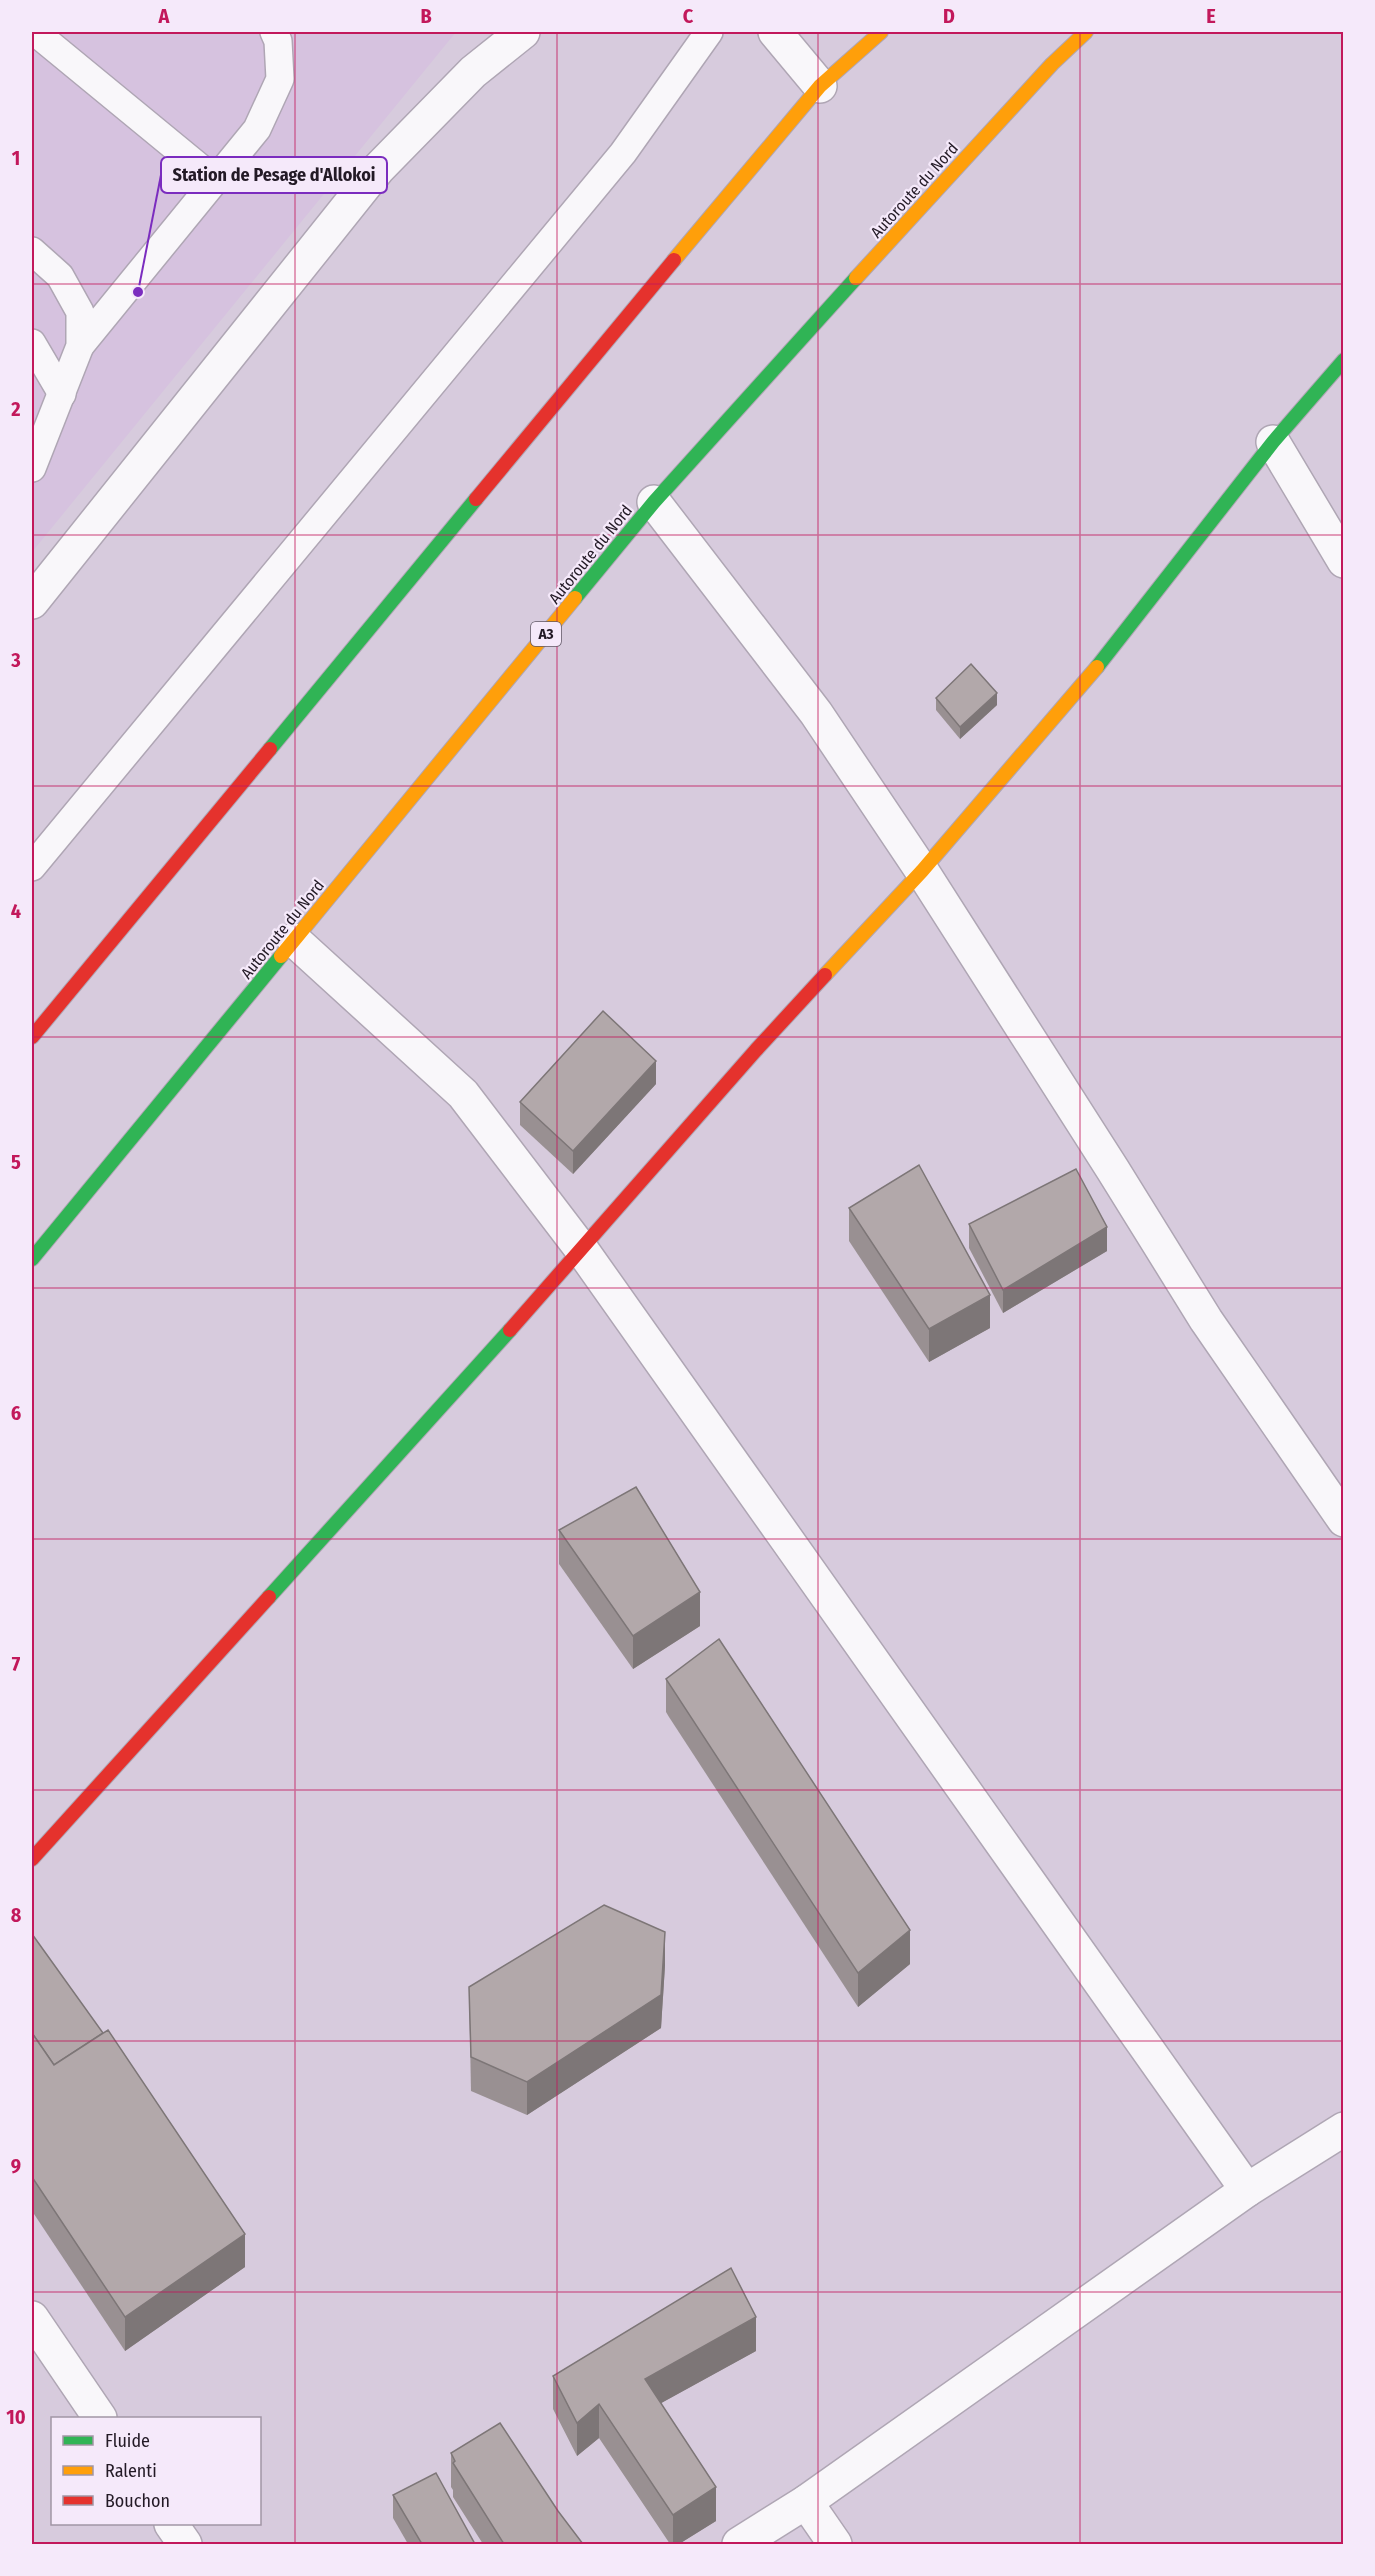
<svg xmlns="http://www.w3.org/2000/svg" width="1375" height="2576" font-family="'Fira Sans Condensed',sans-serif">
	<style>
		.built { fill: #d6c2df }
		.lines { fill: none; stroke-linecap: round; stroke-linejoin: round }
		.lane-casing { stroke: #afa6b4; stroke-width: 30 }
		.street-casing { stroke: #afa6b4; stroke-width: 36 }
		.fast-casing { stroke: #afa6b4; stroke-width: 16 }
		.slow-casing { stroke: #afa6b4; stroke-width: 16 }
		.jam-casing { stroke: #afa6b4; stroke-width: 16 }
		.lane { stroke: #f9f7fa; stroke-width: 27 }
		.street { stroke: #f9f7fa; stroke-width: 33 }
		.fast { stroke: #30b455; stroke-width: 14 }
		.slow { stroke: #ff9f0a; stroke-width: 14 }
		.jam { stroke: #e5322d; stroke-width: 14 }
		.wall { fill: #999092 }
		.shaded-wall { fill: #7d7677 }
		.building { fill: #b2a8aa; stroke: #7d7677; stroke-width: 1.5 }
		.grid { fill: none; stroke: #c2185b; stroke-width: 1.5; stroke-opacity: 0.55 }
		.labels { text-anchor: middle; stroke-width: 4.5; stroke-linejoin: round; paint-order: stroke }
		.shield { fill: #f5e9fa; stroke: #625866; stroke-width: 1.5 }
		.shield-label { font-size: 15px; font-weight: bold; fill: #231a26 }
		.street-label { font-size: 16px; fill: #231a26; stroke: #f5e9fa }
		.leader { fill: none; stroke: #7b2cbf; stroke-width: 2 }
		.callout-dot { fill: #7b2cbf; stroke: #f5e9fa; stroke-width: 2 }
		.callout { fill: #f5e9fa; stroke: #7b2cbf; stroke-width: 2 }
		.callout-label { font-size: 18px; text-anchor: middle; font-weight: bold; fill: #231a26 }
		.neatline { fill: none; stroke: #c2185b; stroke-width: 2 }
		.grid-label { font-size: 20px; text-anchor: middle; font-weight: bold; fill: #c2185b }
	</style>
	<rect width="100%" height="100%" fill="#d7cbdd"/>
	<polygon class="built" points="32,32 456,32 32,552"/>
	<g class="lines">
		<g class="lane-casing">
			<g id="lane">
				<polyline points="35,32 215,180"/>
				<polyline points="32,251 60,276 80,312 80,346 32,468"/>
				<polyline points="32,343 62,394"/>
				<polyline points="80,346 257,129 280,79 278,41 274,32"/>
				<polyline points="32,867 623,153 709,32"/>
			</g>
		</g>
		<g class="street-casing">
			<g id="street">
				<polyline points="775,32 820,86"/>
				<polyline points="1273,442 1344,561"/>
				<polyline points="654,502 816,713 922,871 1113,1170 1206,1320 1344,1520"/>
				<polyline points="32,602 378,169 473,72 523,32"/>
				<polyline points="294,940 463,1094 582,1250 1247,2190"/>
				<polyline points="32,2318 100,2418"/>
				<polyline points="806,2502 835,2544"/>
				<polyline points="171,2524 185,2544"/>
				<polyline points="739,2544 806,2502 1247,2190 1344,2129"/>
			</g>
		</g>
		<g class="fast-casing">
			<g id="fast">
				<polyline points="575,598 654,502 856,278"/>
				<polyline points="1097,667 1273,442 1344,360"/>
				<polyline points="270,749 476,499"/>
				<polyline points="32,1259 281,956"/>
				<polyline points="269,1597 510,1330"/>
			</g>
		</g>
		<g class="slow-casing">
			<g id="slow">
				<polyline points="674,260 820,86 881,32"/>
				<polyline points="856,278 1052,64 1086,32"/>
				<polyline points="281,956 575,598"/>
				<polyline points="825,975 922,871 1097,667"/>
			</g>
		</g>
		<g class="jam-casing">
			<g id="jam">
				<polyline points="476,499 674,260"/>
				<polyline points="32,1037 270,749"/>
				<polyline points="510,1330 756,1050 825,975"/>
				<polyline points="32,1859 269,1597"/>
			</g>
		</g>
		<use href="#lane" class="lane"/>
		<use href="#street" class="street"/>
		<use href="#fast" class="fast"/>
		<use href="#slow" class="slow"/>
		<use href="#jam" class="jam"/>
	</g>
	<g class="wall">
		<polygon points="936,698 997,705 960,739 936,710"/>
		<polygon points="656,1084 573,1174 520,1125 520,1102"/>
		<polygon points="849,1208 990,1328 929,1362 849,1241"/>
		<polygon points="969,1224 1107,1251 1003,1313 969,1248"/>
		<polygon points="559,1530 700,1626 633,1669 559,1564"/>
		<polygon points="666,1679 910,1964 858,2007 669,1717 666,1712"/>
		<polygon points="32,1934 245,2267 125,2351 32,2211"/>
		<polygon points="665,1965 661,2028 527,2115 471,2091 469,1987"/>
		<polygon points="756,2351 661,2403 716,2521 679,2544 670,2544 599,2438 577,2456 553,2409 553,2376"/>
		<polygon points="451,2453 558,2511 583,2544 483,2544 453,2497 453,2490 451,2487"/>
		<polygon points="393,2495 475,2544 408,2544 393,2518"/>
	</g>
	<g class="shaded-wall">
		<polygon points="997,693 997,705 960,739 960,727"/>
		<polygon points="656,1061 656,1084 573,1174 573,1151"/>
		<polygon points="1107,1227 1107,1251 1003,1313 1003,1290"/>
		<polygon points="990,1295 990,1328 929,1362 929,1329"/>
		<polygon points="700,1592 700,1626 633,1669 633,1636"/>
		<polygon points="910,1930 910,1964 858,2007 858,1973"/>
		<polygon points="665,1932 665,1965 661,2028 527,2115 527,2082"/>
		<polygon points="245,2234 245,2267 125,2351 125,2317"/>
		<polygon points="756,2317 756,2351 645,2412 645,2379"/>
		<polygon points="599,2404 599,2438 577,2456 577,2423"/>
		<polygon points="716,2487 716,2521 679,2544 673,2544 673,2515"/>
	</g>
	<g class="building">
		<polygon points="971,664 997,693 960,727 936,698"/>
		<polygon points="603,1011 656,1061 573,1151 520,1102"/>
		<polygon points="919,1165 990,1295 929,1329 849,1208"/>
		<polygon points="1076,1169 1107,1227 1003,1290 969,1224"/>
		<polygon points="636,1487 700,1592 633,1636 559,1530"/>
		<polygon points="719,1639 910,1930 858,1973 666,1679"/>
		<polygon points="604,1905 665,1932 661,1995 527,2082 471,2057 469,1987"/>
		<polygon points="32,1934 103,2033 54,2065 32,2033"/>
		<polygon points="108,2030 245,2234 125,2317 32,2177 32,2033 54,2065"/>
		<polygon points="731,2268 756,2317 645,2379 716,2487 673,2515 599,2404 577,2423 553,2376"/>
		<polygon points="500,2423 558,2511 583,2544 504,2544 453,2463 455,2461 451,2453"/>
		<polygon points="436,2473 475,2544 422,2544 393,2495"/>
	</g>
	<path class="grid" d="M 295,32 L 295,2544M 557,32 L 557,2544M 818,32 L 818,2544M 1080,32 L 1080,2544M 32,284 L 1344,284M 32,535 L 1344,535M 32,786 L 1344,786M 32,1037 L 1344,1037M 32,1288 L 1344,1288M 32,1539 L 1344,1539M 32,1790 L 1344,1790M 32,2041 L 1344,2041M 32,2292 L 1344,2292"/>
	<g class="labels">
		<rect class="shield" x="531" y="622" width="30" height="24" rx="4.5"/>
		<g class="shield-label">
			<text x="546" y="639">A3</text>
		</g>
		<g class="street-label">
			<text transform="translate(914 190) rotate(-48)" y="6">Autoroute du Nord</text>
			<text transform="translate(590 554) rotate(-51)" y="6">Autoroute du Nord</text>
			<text transform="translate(282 929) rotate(-51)" y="6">Autoroute du Nord</text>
		</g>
	</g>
	<path class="leader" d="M138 292L161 175"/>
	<circle class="callout-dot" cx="138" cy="292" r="6"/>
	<rect class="callout" x="161" y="157" width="226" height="36" rx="6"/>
	<g class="callout-label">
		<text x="274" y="181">Station de Pesage d'Allokoi</text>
	</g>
	<rect width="1375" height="2576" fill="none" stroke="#f5e9fa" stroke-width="66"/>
	<rect x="51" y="2417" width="210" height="108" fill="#f5e9fa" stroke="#a196a5" stroke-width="1.5"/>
	<rect x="63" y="2436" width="30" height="9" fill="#30b455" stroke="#a196a5" stroke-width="1.5"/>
	<text x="105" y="2447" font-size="18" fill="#231a26">Fluide</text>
	<rect x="63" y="2466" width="30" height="9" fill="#ff9f0a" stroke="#a196a5" stroke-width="1.5"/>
	<text x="105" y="2477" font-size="18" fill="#231a26">Ralenti</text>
	<rect x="63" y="2496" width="30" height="9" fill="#e5322d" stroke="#a196a5" stroke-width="1.5"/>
	<text x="105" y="2507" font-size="18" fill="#231a26">Bouchon</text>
	<rect x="33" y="33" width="1309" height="2510" class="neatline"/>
	<g class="grid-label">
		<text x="164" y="23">A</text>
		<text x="426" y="23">B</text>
		<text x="688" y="23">C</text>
		<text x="949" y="23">D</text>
		<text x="1211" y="23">E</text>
		<text x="16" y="165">1</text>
		<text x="16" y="416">2</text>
		<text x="16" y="667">3</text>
		<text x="16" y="918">4</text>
		<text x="16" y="1169">5</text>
		<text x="16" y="1420">6</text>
		<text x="16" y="1671">7</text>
		<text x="16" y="1922">8</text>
		<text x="16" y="2173">9</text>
		<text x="16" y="2424">10</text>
	</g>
</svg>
